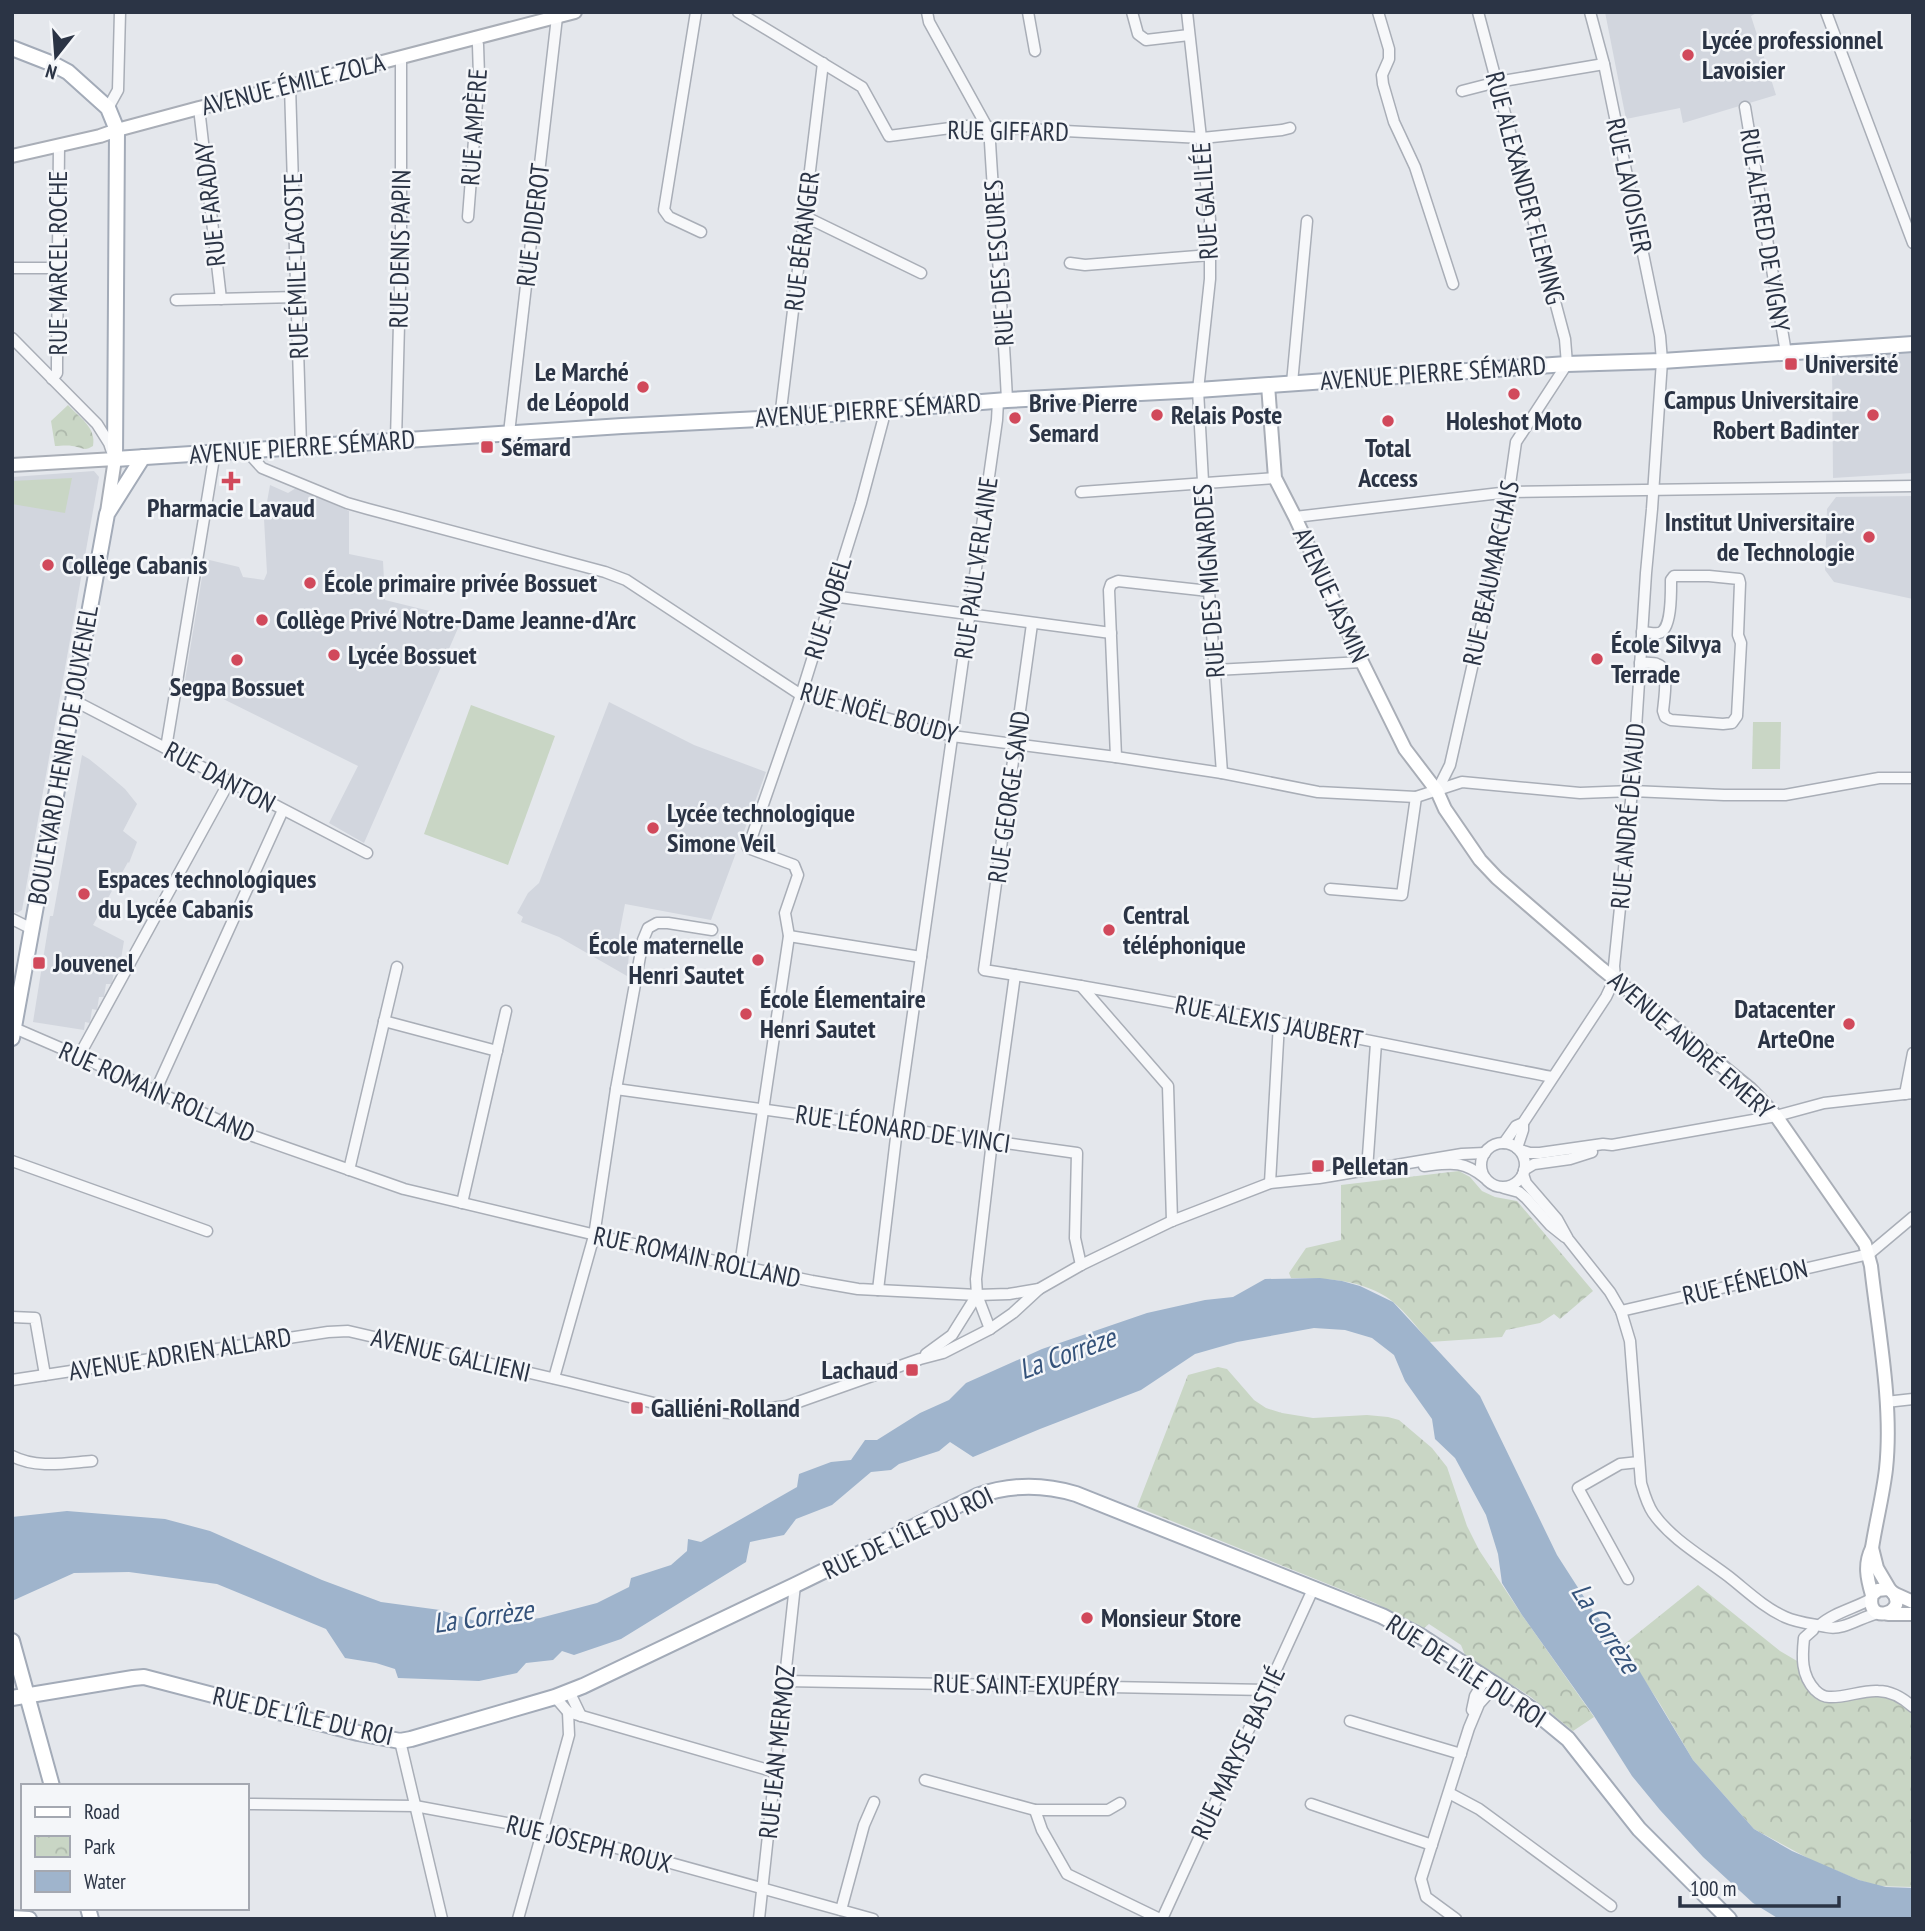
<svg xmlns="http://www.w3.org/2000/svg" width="1925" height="1931" font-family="'PT Sans Narrow',sans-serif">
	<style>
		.built { fill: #d2d6de }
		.grass { fill: #c9d6c5 }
		.park { fill: url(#park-crowns) }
		.water { fill: #9fb4cc }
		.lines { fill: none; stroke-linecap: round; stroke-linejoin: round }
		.street-casing { stroke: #a9aeb7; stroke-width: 13 }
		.secondary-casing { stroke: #a9aeb7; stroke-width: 16 }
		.primary-casing { stroke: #a3abb8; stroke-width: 18 }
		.street { stroke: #f7f8fa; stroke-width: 10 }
		.secondary { stroke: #fff; stroke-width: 12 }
		.primary { stroke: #fff; stroke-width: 14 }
		.poi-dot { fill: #d1495b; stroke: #f4f6f9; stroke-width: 2.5 }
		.labels { text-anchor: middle; stroke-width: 5; stroke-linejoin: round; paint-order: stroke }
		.poi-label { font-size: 26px; font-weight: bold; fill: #2b3445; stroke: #f4f6f9; text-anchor: start }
		.street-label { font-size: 26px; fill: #2b3445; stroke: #f4f6f9 }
		.water-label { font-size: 28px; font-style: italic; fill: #34527a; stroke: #f4f6f9 }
	</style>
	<defs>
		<pattern id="park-crowns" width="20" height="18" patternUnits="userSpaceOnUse" patternTransform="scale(1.75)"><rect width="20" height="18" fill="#c9d6c5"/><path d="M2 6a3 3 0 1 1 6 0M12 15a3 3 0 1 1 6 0" fill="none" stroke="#adb8ab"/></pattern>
	</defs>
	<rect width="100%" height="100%" fill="#e4e7ec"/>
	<g class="built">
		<polygon points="1605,12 1758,12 1751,16 1776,95 1683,123 1680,108 1626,119"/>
		<polygon points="1913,351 1913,473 1833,478 1832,357"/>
		<polygon points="94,471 99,477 22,910 17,913 12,912 12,477"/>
		<polygon points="270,485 288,493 296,488 349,511 349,554 383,561 385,600 462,619 364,843 329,823 358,766 185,680 205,559 239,567 243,577 264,580 267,573 264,519"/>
		<polygon points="1913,496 1913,599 1834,582 1825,570 1827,509 1836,497"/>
		<polygon points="609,702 694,745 766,772 711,920 625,904 619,935 630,942 627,976 559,937 521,922 523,917 517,913 528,893 539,883"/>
		<polygon points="82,755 89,759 104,771 125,789 137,804 123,831 137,842 129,863 128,862 93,925 124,941 119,971 114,971 112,984 106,984 104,997 99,997 97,1010 92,1009 90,1023 85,1022 84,1030 33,1022 50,916 53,916"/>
	</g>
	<g class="grass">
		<polygon points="72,478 65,513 12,504 12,481"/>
		<polygon points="471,705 555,736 508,865 424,834"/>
		<polygon points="1753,722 1781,722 1780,769 1752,769"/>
	</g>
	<g class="park">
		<path d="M 68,405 C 79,417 97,428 93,446 C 84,452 82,447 72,446 C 67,445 60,446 55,446 L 51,421 Z"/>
		<path d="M 1459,1171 L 1470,1177 L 1482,1191 L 1495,1197 L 1517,1201 L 1593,1291 L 1560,1319 L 1554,1314 L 1540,1323 L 1506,1330 L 1502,1337 L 1430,1342 C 1418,1329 1406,1312 1392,1301 C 1364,1279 1324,1278 1291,1278 L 1289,1273 L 1306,1248 L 1341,1240 L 1341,1185 Z"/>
		<polygon points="1218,1367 1227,1369 1254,1400 1266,1408 1282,1413 1313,1418 1367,1415 1388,1417 1399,1420 1432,1448 1447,1467 1467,1526 1479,1550 1522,1615 1594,1717 1573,1731 1531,1697 1465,1655 1461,1645 1429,1624 1424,1628 1375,1603 1137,1507 1188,1375"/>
		<polygon points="1698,1585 1780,1651 1809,1668 1815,1684 1827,1691 1835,1692 1879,1687 1907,1695 1913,1703 1913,1887 1877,1886 1859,1880 1813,1861 1754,1829 1693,1760 1660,1704 1622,1646"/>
	</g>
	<polygon class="water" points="1320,1278 1342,1281 1360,1286 1393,1302 1480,1396 1557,1555 1593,1611 1637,1667 1693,1760 1754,1829 1792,1851 1859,1880 1886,1887 1913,1888 1913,1919 1779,1919 1753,1903 1703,1857 1660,1810 1632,1776 1594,1716 1522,1615 1502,1583 1498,1554 1486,1515 1455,1458 1435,1439 1432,1419 1405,1381 1394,1355 1372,1338 1345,1330 1314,1328 1237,1342 1195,1354 1141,1390 1040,1429 973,1457 950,1442 939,1451 899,1464 891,1470 871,1472 832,1505 796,1519 784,1535 750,1542 746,1562 621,1639 574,1655 562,1651 553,1660 526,1663 517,1673 479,1681 398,1678 395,1669 376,1663 345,1658 326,1629 217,1584 129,1572 74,1573 12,1601 12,1517 67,1511 165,1519 210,1531 322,1580 381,1602 440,1610 488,1625 540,1618 597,1603 629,1587 631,1578 671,1565 687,1551 688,1539 701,1542 797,1487 799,1474 831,1462 851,1460 865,1440 877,1440 920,1413 949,1400 966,1383 1042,1349 1147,1313 1205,1300 1233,1297 1265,1279"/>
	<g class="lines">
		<g class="street-casing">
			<g id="street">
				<polyline points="696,12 664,210 669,217 701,232"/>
				<polyline points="738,12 862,87 889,136 966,126 1202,138 1282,130 1290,128"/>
				<path d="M 927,12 L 929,22 L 987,127 L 990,142 C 995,228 1003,314 1007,400"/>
				<polyline points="1028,12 1035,51"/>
				<polyline points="1132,12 1138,34 1146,40 1189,35"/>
				<polyline points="1187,12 1210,219 1210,279 1198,390 1209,591 1222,773"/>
				<polyline points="1378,12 1389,49 1389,59 1382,75 1383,84 1394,122 1415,167 1453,284"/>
				<polyline points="1826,12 1913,243"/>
				<polyline points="290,86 301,447"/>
				<polyline points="1462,91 1497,82 1604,64"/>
				<polyline points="1745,107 1786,353"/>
				<polyline points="108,108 118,90 120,12"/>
				<polyline points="199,108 221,299"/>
				<polyline points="468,217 479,76 478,45 476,37"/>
				<polyline points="806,217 921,273"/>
				<polyline points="1070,263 1085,265 1210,255"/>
				<polyline points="12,268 57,268"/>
				<polyline points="176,300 298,297"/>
				<polyline points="12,338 97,424 109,443 112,452"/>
				<polyline points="52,379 57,373 57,364 59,145"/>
				<polyline points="1292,383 1307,221"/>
				<polyline points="780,418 823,63"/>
				<polyline points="509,433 557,17"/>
				<polyline points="396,440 401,246 401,57"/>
				<polyline points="252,449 252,457 262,468 347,503 368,509 605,572 626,580 801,695 952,736 1116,757 1222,773 1318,792 1416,797 1462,782 1580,793 1632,791 1724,795 1785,795 1879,778 1913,778"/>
				<polyline points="1081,492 1275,478"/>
				<polyline points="1295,517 1509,492 1913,486"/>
				<polyline points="832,596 1111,633"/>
				<path d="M 1032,624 L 984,970 C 1175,1000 1363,1040 1552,1077"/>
				<path d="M 1640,663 C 1645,663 1652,662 1657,664 C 1670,667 1664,700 1663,711 L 1665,717 L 1671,720 L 1723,724 L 1732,723 L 1737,716 L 1741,643 L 1738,635 L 1740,583 L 1739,579 L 1709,576 L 1674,576 L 1671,580 C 1671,591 1672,630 1659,633 C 1654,634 1647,632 1642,632"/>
				<polyline points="1215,670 1362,662"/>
				<polyline points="73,700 367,853"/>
				<polyline points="166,748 215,452"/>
				<polyline points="1116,757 1109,590 1111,584 1118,581 1209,591"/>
				<polyline points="1437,791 1450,765 1504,526 1516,442 1567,364 1565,339 1478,12"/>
				<polyline points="1330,889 1402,895 1416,797"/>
				<polyline points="12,919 32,929"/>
				<polyline points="789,936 921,957"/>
				<polyline points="1081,986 1168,1086 1172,1221"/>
				<polyline points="384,1021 497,1051"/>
				<polyline points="12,1027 79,1056 253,1136 404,1189 629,1243 812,1281 858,1289 977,1295 1009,1294 1039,1289 1081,1265 1172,1221 1270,1183 1319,1178 1462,1154 1485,1153"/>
				<polyline points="79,1056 229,782"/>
				<polyline points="616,1089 1077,1153 1075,1238 1081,1265"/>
				<polyline points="155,1092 283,810"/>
				<polyline points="1905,1094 1913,1053"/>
				<polyline points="1504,1143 1516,1126 1523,1123 1606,997 1615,978 1614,966 1632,791 1646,573 1652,509 1662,361 1660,336 1604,64 1590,12"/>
				<circle cx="1503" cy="1165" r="22"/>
				<polyline points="1517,1148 1523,1130 1523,1123"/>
				<polyline points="1520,1150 1530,1153 1540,1153 1603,1144 1612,1145 1776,1116 1824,1103 1913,1093"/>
				<polyline points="12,1161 207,1231"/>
				<path d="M 1424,1166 C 1451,1163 1463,1160 1485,1178"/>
				<polyline points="349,1170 397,967"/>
				<polyline points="1367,1170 1376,1043"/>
				<polyline points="1524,1170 1534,1164 1570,1159 1592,1152"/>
				<path d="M 1523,1174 L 1526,1183 L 1557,1219 L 1568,1239 L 1610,1292 L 1621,1311 L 1630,1341 L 1641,1483 C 1644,1493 1647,1504 1653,1513 C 1671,1539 1703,1557 1728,1576 C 1746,1590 1763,1607 1785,1617 C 1798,1623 1813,1624 1827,1627 C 1844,1631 1862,1616 1879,1613"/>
				<polyline points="1270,1183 1279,1023"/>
				<polyline points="1504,1188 1519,1192 1526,1198 1550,1225 1565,1237"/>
				<polyline points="462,1203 506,1011"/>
				<polyline points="740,1265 789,936 785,913 798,875 794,865 748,848 801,695 861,503 886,409"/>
				<polyline points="878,1290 899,1112 997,420 998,401"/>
				<polyline points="1621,1311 1869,1254 1913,1217"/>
				<polyline points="12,1317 35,1318 45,1375"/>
				<polyline points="990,1329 977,1295 976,1279 992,1141 1015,975"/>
				<polyline points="926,1354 952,1335 977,1295"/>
				<polyline points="554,1378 594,1236 616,1089 643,940 648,928 657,923 668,923 712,930"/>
				<polyline points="12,1380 328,1332 348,1331 569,1382 678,1409 729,1413 787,1406 920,1359 943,1353 990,1329 1013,1313 1039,1289"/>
				<polyline points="1886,1402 1913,1399"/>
				<path d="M 12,1456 C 37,1469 66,1463 92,1461"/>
				<polyline points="1628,1579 1578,1488 1620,1464 1639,1462"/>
				<path d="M 1815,1625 L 1813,1630 L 1804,1638 C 1802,1657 1801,1675 1815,1690 C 1819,1694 1823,1697 1829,1697 C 1845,1698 1862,1690 1878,1691 C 1892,1691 1903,1698 1913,1707"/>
				<path d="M 1820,1625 C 1833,1613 1855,1608 1871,1599"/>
				<polyline points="785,1681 1267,1690"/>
				<polyline points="569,1691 581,1716"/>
				<polyline points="555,1697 568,1712 775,1772"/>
				<polyline points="1472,1710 1475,1696 1485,1679"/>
				<polyline points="1350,1721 1461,1754"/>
				<polyline points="400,1741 442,1919"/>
				<polyline points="925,1780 1035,1810 1108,1810 1120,1803"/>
				<polyline points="1449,1793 1479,1809 1611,1906"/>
				<polyline points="247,1804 415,1806 523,1826 544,1828 873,1919"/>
				<polyline points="1311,1804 1432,1845"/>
				<polyline points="1035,1810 1042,1830 1067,1874 1160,1919"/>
				<polyline points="841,1910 864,1825 874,1802"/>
				<polyline points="518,1919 569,1735 568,1712"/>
				<polyline points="759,1919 795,1585"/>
				<polyline points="1162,1919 1314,1587"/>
				<polyline points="1456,1919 1426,1897 1421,1879 1469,1728 1479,1704 1496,1685"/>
			</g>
		</g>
		<g class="secondary-casing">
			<g id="secondary">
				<polyline points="12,156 100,136 117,130 199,108 290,86 575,12"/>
				<path d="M 1268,385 L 1275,478 L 1295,517 L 1362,662 L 1405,749 L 1437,791 L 1445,809 L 1480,860 L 1497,878 L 1601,968 L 1750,1089 L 1776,1116 L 1865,1244 L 1871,1266 C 1878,1329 1893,1405 1886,1469 C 1883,1495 1876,1522 1872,1548 C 1864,1564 1867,1578 1872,1595 C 1865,1625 1907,1614 1894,1594 C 1890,1588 1885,1589 1878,1590 L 1872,1595"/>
				<polyline points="12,465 115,459 107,512"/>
				<polyline points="1872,1548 1877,1568 1890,1590"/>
				<polyline points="1893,1593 1913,1602"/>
				<polyline points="1888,1614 1913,1614"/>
			</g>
		</g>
		<g class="primary-casing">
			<g id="primary">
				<polyline points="12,48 53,64 68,72 108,108 117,130 115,459 622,426 780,418 1007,400 1198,390 1567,364 1662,361 1913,344"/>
				<polyline points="12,1038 107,514 143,457"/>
				<polyline points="12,1641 52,1786"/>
				<path d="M 12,1698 L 133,1678 L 144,1677 L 358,1733 L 400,1741 L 411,1739 L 555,1697 L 583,1686 L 795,1585 L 977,1496 C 1010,1484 1043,1484 1076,1494 L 1382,1616 L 1422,1637 L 1496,1685 L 1534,1711 L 1568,1739 L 1639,1829 L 1729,1919"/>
				<polyline points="88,1908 91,1919"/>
				<polyline points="12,1918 29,1919"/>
			</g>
		</g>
		<use href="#street" class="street"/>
		<use href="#secondary" class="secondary"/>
		<use href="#primary" class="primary"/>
	</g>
	<g class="poi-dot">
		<circle cx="1688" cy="55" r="7"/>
		<rect x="1784" y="357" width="14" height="14" rx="3.5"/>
		<circle cx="643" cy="387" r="7"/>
		<circle cx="1514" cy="394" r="7"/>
		<circle cx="1157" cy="415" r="7"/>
		<circle cx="1873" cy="415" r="7"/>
		<circle cx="1015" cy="418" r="7"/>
		<circle cx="1388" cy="421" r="7"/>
		<rect x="480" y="440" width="14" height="14" rx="3.5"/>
		<path d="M227.5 470.5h7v7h7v7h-7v7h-7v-7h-7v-7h7z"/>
		<circle cx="1869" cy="537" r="7"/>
		<circle cx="48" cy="565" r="7"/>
		<circle cx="310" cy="583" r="7"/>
		<circle cx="262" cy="620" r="7"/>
		<circle cx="334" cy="655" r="7"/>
		<circle cx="1597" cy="659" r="7"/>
		<circle cx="237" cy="660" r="7"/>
		<circle cx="653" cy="828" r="7"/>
		<circle cx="84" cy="894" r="7"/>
		<circle cx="1109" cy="930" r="7"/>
		<circle cx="758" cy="960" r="7"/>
		<rect x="32" y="956" width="14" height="14" rx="3.5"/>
		<circle cx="746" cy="1014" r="7"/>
		<circle cx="1849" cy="1024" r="7"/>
		<rect x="1311" y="1159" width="14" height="14" rx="3.5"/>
		<rect x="905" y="1363" width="14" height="14" rx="3.5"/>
		<rect x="630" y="1401" width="14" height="14" rx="3.5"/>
		<circle cx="1087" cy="1618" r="7"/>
	</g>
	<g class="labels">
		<g class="poi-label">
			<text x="1702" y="49">Lycée professionnel<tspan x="1702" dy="30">Lavoisier</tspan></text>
			<text x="1805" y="373">Université</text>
			<text x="629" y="381" text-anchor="end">Le Marché<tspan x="629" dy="30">de Léopold</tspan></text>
			<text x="1859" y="409" text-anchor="end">Campus Universitaire<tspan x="1859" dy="30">Robert Badinter</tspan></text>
			<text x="1029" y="412">Brive Pierre<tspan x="1029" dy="30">Semard</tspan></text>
			<text x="1171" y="424">Relais Poste</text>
			<text x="1514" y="430" text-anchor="middle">Holeshot Moto</text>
			<text x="501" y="456">Sémard</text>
			<text x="1388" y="457" text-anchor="middle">Total<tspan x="1388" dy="30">Access</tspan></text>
			<text x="231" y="517" text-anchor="middle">Pharmacie Lavaud</text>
			<text x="1855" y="531" text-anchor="end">Institut Universitaire<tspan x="1855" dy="30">de Technologie</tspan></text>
			<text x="62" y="574">Collège Cabanis</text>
			<text x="324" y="592">École primaire privée Bossuet</text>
			<text x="276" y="629">Collège Privé Notre-Dame Jeanne-d'Arc</text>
			<text x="1611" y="653">École Silvya<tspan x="1611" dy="30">Terrade</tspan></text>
			<text x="348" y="664">Lycée Bossuet</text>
			<text x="237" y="696" text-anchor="middle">Segpa Bossuet</text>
			<text x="667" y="822">Lycée technologique<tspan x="667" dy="30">Simone Veil</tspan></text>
			<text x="98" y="888">Espaces technologiques<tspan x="98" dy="30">du Lycée Cabanis</tspan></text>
			<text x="1123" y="924">Central<tspan x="1123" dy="30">téléphonique</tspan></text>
			<text x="744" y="954" text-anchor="end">École maternelle<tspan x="744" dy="30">Henri Sautet</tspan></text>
			<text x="53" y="972">Jouvenel</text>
			<text x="760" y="1008">École Élementaire<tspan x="760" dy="30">Henri Sautet</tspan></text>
			<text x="1835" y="1018" text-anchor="end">Datacenter<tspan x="1835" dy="30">ArteOne</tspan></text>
			<text x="1332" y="1175">Pelletan</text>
			<text x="898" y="1379" text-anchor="end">Lachaud</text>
			<text x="651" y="1417">Galliéni-Rolland</text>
			<text x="1101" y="1627">Monsieur Store</text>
		</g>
		<g class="street-label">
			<text transform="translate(293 84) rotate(-14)" y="9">AVENUE ÉMILE ZOLA</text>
			<text transform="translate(474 127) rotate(-86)" y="9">RUE AMPÈRE</text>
			<text transform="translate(1008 131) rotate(1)" y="9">RUE GIFFARD</text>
			<text transform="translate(1629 186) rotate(78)" y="9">RUE LAVOISIER</text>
			<text transform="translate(1525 188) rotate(75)" y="9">RUE ALEXANDER FLEMING</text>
			<text transform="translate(1205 201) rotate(-94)" y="9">RUE GALILÉE</text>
			<text transform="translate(210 204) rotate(-96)" y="9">RUE FARADAY</text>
			<text transform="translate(533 225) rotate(-83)" y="9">RUE DIDEROT</text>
			<text transform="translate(1765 230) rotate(81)" y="9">RUE ALFRED DE VIGNY</text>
			<text transform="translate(802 241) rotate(-83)" y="9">RUE BÉRANGER</text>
			<text transform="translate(400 249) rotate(-89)" y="9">RUE DENIS PAPIN</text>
			<text transform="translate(58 263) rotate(-90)" y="9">RUE MARCEL ROCHE</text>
			<text transform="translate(999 263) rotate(-94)" y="9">RUE DES ESCURES</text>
			<text transform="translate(296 266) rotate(-92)" y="9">RUE ÉMILE LACOSTE</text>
			<text transform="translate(1433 373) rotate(-4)" y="9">AVENUE PIERRE SÉMARD</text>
			<text transform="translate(868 410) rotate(-4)" y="9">AVENUE PIERRE SÉMARD</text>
			<text transform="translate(302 447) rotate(-4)" y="9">AVENUE PIERRE SÉMARD</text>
			<text transform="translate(976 568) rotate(-82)" y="9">RUE PAUL VERLAINE</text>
			<text transform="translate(1491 573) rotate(-78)" y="9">RUE BEAUMARCHAIS</text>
			<text transform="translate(1209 581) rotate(-94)" y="9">RUE DES MIGNARDES</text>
			<text transform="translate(1331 595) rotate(65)" y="9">AVENUE JASMIN</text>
			<text transform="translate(828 608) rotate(-73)" y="9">RUE NOBEL</text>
			<text transform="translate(879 713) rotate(16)" y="9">RUE NOËL BOUDY</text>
			<text transform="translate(63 755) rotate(-80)" y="9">BOULEVARD HENRI DE JOUVENEL</text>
			<text transform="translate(220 777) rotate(28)" y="9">RUE DANTON</text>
			<text transform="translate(1009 797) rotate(-82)" y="9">RUE GEORGE SAND</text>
			<text transform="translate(1628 816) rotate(-85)" y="9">RUE ANDRÉ DEVAUD</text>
			<text transform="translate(1269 1022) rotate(11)" y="9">RUE ALEXIS JAUBERT</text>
			<text transform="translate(1691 1045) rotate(41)" y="9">AVENUE ANDRÉ EMERY</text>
			<text transform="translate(157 1092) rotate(24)" y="9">RUE ROMAIN ROLLAND</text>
			<text transform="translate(903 1129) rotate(8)" y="9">RUE LÉONARD DE VINCI</text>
			<text transform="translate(697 1257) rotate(12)" y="9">RUE ROMAIN ROLLAND</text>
			<text transform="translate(1745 1282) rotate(-13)" y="9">RUE FÉNELON</text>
			<text transform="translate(180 1354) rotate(-9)" y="9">AVENUE ADRIEN ALLARD</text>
			<text transform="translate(451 1355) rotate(13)" y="9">AVENUE GALLIENI</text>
			<text transform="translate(908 1533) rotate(-25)" y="9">RUE DE L'ÎLE DU ROI</text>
			<text transform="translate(1466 1671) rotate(33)" y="9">RUE DE L'ÎLE DU ROI</text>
			<text transform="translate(1026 1685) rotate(1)" y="9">RUE SAINT-EXUPÉRY</text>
			<text transform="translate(303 1716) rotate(13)" y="9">RUE DE L'ÎLE DU ROI</text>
			<text transform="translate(777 1752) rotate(-84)" y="9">RUE JEAN MERMOZ</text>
			<text transform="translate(1238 1753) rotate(-65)" y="9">RUE MARYSE BASTIÉ</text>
			<text transform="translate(589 1844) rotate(14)" y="9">RUE JOSEPH ROUX</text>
		</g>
		<g class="water-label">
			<text transform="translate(1067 1353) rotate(-20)" y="10">La Corrèze</text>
			<text transform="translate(483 1616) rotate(-8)" y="10">La Corrèze</text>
			<text transform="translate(1606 1628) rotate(57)" y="10">La Corrèze</text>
		</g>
	</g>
	<rect width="1925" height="1931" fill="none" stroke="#2b3445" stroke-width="28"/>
	<rect x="21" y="1784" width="228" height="126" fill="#f4f6f9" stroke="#a4a8b1" stroke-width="2"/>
	<rect x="35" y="1807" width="35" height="10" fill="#ffffff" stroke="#a4a8b1" stroke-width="2"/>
	<text x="84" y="1819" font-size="21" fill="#2b3445">Road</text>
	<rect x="35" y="1836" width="35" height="21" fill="url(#park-crowns)" stroke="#a4a8b1" stroke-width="2"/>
	<text x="84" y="1854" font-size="21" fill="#2b3445">Park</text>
	<rect x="35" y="1871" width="35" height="21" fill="#9fb4cc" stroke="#a4a8b1" stroke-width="2"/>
	<text x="84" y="1889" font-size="21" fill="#2b3445">Water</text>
	<g transform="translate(56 56) rotate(197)" stroke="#f4f6f9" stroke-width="5" paint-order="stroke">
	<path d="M0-5L12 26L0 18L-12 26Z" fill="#2b3445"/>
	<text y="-10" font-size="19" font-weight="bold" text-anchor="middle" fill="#2b3445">N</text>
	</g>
	<path d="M1680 1896v10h159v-10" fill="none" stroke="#2b3445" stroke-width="3.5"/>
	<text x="1690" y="1896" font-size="21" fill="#2b3445" stroke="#f4f6f9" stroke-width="5" paint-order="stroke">100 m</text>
</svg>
